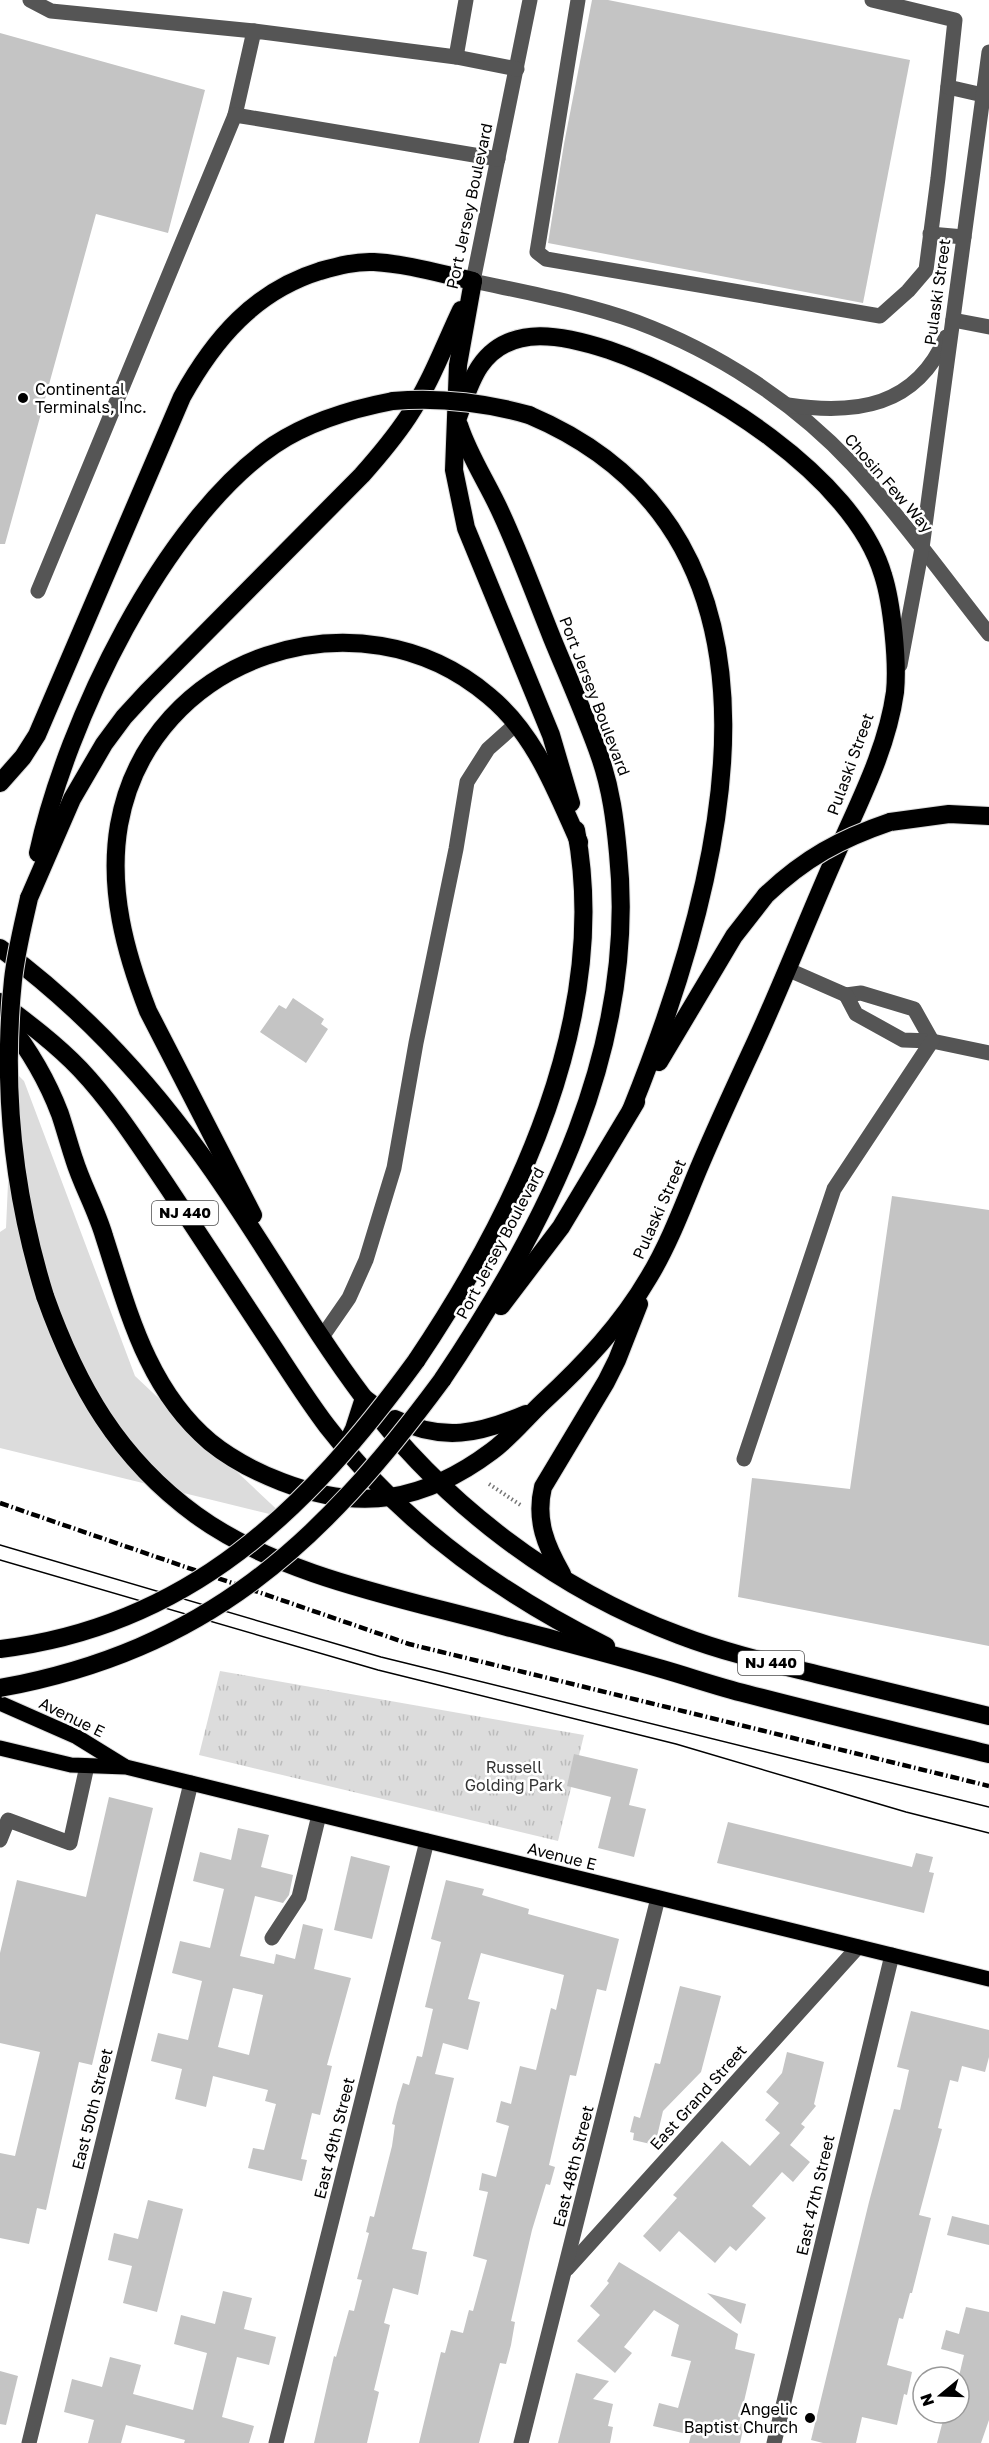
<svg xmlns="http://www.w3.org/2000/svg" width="989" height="2443" font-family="'Golos Text',sans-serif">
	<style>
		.grass { fill: #dcdcdc }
		.park { fill: url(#park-tufts) }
		.building { fill: #c4c4c4; fill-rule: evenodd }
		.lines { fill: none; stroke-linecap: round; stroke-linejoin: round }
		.major-casing { stroke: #dbdbdb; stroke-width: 17 }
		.highway-casing { stroke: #dbdbdb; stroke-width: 20 }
		.path { stroke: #777; stroke-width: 4; stroke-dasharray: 1.5 3; stroke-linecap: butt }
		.minor { stroke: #555; stroke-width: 15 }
		.major { stroke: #000; stroke-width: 15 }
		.highway { stroke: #000; stroke-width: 18 }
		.tram { stroke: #000; stroke-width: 1.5 }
		.rail { stroke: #000; stroke-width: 4.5; stroke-dasharray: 9 3 1.5 3; stroke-linecap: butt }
		.highway-bridge-casing { stroke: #dbdbdb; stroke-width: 20; stroke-linecap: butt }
		.highway-bridge { stroke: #000; stroke-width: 18 }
		.poi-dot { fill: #000; stroke: #fff; stroke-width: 2 }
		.labels { text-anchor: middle; stroke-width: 5; stroke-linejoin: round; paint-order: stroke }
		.shield { fill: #fff; stroke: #4c4c4c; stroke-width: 1.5 }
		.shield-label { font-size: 15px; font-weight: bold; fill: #000 }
		.street-label { font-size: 16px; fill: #000; stroke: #fff }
		.poi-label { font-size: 16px; fill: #000; stroke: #fff; text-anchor: start }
		.park-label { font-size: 16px; fill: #333; stroke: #fff }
	</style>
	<defs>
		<pattern id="park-tufts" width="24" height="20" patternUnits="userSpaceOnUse" patternTransform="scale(1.5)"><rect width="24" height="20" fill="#dcdcdc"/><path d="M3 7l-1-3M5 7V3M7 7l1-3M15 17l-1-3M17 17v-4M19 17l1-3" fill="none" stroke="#bbb"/></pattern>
	</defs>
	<rect width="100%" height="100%" fill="#fff"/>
	<polygon class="grass" points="13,1070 24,1081 135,1376 286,1518 0,1448 0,1232 6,1228"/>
	<polygon class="park" points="220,1671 584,1735 558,1841 199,1755"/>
	<g class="building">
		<polygon points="592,0 608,0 910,60 863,303 548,243 564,144"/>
		<polygon points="0,33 205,90 168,233 96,214 5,544 0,544"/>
		<polygon points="293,998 324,1019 321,1024 328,1029 306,1063 260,1032 279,1005 286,1009"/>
		<polygon points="892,1196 989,1210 989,1646 738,1597 752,1478 850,1489"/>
		<polygon points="574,1754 638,1769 629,1805 646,1809 634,1857 598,1848 611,1797 567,1786"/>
		<polygon points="109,1797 153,1808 92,2065 79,2062 46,2210 37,2208 29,2244 0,2238 0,2153 15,2156 40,2052 0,2043 0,1953 17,1880 86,1897"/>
		<polygon points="728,1822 912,1867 916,1853 933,1857 929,1872 934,1873 924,1913 717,1863"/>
		<path d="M 238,1828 L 269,1835 L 261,1867 L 293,1875 L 289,1895 L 283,1903 L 255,1896 L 240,1956 L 274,1964 L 276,1954 L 295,1959 L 303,1924 L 323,1929 L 314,1969 L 351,1978 L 327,2065 L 332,2066 L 320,2115 L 312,2113 L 301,2159 L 307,2160 L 302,2181 L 248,2168 L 253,2148 L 264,2150 L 276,2104 L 265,2101 L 268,2090 L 213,2076 L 206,2107 L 175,2099 L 182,2069 L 151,2061 L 158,2033 L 188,2040 L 202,1981 L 172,1973 L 180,1941 L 210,1948 L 224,1889 L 193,1881 L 200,1852 L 231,1860 ZM 233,1988 L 263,1995 L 249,2055 L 218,2047 Z"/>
		<polygon points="351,1856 390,1866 372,1939 334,1930"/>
		<polygon points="446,1880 484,1889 482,1895 529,1909 528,1914 619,1939 606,1991 597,1989 576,2076 570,2075 549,2165 555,2167 550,2185 546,2184 532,2230 511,2321 515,2322 511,2345 506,2364 500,2363 479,2443 419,2443 441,2352 445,2353 451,2330 463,2333 469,2310 473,2311 487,2260 473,2256 488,2192 479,2190 482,2173 496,2177 509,2126 496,2122 501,2101 511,2104 520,2066 536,2070 551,2008 556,2010 564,1975 481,1953 468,1999 480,2002 468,2050 443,2043 435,2074 454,2078 412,2249 427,2252 418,2295 393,2288 384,2323 390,2325 374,2390 379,2392 367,2443 314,2443 334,2356 336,2357 349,2310 354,2311 362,2280 357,2279 369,2233 366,2232 370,2216 374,2217 392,2146 395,2125 392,2124 397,2103 403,2083 409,2085 417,2056 422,2057 433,2009 425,2007 441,1942 431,1939"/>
		<polygon points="680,1986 721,1996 701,2072 663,2111 655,2145 633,2140 634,2133 630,2132 634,2116 640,2118 655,2063 660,2064"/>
		<polygon points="911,2011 989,2030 989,2057 985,2072 962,2066 958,2082 950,2080 938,2128 942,2129 919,2215 931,2218 912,2293 910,2293 903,2319 899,2318 887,2365 912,2372 907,2395 904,2394 897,2425 862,2417 856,2443 823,2443 811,2440 869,2202 894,2109 900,2110 909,2070 897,2067"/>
		<polygon points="787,2052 824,2062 814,2104 816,2106 801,2124 805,2127 790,2145 810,2162 793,2182 782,2172 752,2206 766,2218 736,2251 730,2246 715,2263 679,2231 660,2252 643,2236 677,2198 673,2195 722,2141 750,2166 780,2133 765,2120 779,2103 766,2092 782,2073"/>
		<polygon points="148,2200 183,2209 157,2312 123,2303 132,2266 108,2260 114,2233 138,2239"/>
		<polygon points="952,2216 989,2225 989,2245 947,2235"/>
		<polygon points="619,2262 738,2334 735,2349 755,2354 739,2423 744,2425 740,2443 689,2443 691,2435 653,2426 659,2403 678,2408 691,2361 671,2356 679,2325 654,2310 624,2347 632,2353 615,2373 577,2341 600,2315 590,2306 609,2283 607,2281"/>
		<polygon points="223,2291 252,2298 244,2329 276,2337 269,2365 237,2357 222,2417 254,2426 249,2443 184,2443 185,2440 126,2425 121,2443 88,2443 94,2420 64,2412 72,2379 102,2387 110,2357 141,2365 133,2394 193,2410 207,2353 174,2344 181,2315 215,2324"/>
		<polygon points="707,2293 746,2304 741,2324"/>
		<polygon points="966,2307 989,2312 989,2420 981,2443 937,2443 945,2413 959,2413 959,2376 964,2355 941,2349 946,2330 959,2334"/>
		<polygon points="0,2371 18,2376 6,2425 0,2424"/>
		<polygon points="576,2373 609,2381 593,2399 613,2404 608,2426 613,2427 610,2443 558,2443"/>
	</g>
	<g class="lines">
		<g class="major-casing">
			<g id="major">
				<polyline points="0,1703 77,1737 124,1766"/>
				<polyline points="0,1748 71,1765 126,1767 989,1979"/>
			</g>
		</g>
		<g class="highway-casing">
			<g id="highway">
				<polyline points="473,281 458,365 454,470 466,528 551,735 571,803"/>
				<path d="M 529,415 C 820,538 722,885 631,1110"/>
				<path d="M 0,783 L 23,757 L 37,735 L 182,397 C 214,339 255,291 320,271 C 338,266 356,261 374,262 C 408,264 441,274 473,281"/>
				<polyline points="890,822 949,814 989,816"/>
				<path d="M 38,853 C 66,723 163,521 274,445 C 310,421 351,409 393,401"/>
				<path d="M 29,898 L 72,799 L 104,744 L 124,717 L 147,692 L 362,475 C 378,457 394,438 408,417 C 430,384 444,346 461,310"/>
				<path d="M 0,948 C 78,1005 143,1074 200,1153 C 258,1232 305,1320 364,1398 C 443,1503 555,1589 679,1635 C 726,1653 775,1664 824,1676 C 879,1689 934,1703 989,1716"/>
				<path d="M 0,1002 C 28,1023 56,1044 80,1069 C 114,1105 141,1148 169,1189 C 201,1238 234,1287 266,1336 C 286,1366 305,1397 327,1426 C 400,1521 499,1593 606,1646"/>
				<path d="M 0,1013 C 25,1043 46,1077 60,1114 C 65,1129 69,1144 74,1159 C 82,1185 96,1209 104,1236 C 128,1310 147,1389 210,1442 C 231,1459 256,1472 282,1482 C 360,1512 424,1502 492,1451 C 511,1437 526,1418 543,1402 C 583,1365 621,1325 649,1277 C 669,1244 683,1206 698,1170 C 716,1127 736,1084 756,1041 C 784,980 808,918 835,857 C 858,804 887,750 895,692 C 898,662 892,603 883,575 C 854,476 703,382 609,350 C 566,336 510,322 480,366 C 469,382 464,402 457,420"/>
				<polyline points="659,1062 734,936 766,895"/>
				<path d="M 253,1215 L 148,1011 C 125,952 108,889 119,825 C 149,655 360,586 489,696 C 535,734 555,789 579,842"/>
				<path d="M 45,1296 C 77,1386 118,1458 196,1515 C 281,1577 407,1599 507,1627 C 559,1641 611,1654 662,1669 C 690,1677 718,1687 747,1694 C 827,1715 908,1734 989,1754"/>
				<polyline points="501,1306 561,1227 636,1102"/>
				<path d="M 416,1361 C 517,1211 611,1016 576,830"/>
				<path d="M 442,1380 C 547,1224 638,1047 618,853 C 615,820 611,789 600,757 C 586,717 568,677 552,638 C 535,596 520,554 501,513 C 488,484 469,456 459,425"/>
				<path d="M 395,1419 C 443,1442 479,1434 526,1414"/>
				<polyline points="346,1445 354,1429 364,1398 372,1404"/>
				<path d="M 562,1574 C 546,1546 535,1520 543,1487 L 606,1382 L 617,1360 L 639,1304"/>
			</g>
		</g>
		<polyline class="path" points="489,1484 522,1506"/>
		<g class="minor">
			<polyline points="30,0 51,11 254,31"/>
			<path d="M 530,0 L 473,281 C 528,293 584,303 637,322 C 717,352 793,401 852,464 C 901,517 944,577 989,634"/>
			<polyline points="578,0 537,252 546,259 880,316 908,291 926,270 938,178 955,20 872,0"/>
			<polyline points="456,57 517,69"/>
			<polyline points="948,87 983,95"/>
			<polyline points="235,115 254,31 456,57 466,0"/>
			<polyline points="930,234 964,237"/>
			<polyline points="953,320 989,327"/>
			<path d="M 788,405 C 856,415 916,407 946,337"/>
			<polyline points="38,591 235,115 498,159"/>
			<polyline points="900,665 922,548 989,52"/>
			<polyline points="789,970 846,995 861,993 914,1009 932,1041"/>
			<polyline points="846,995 856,1014 903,1040 932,1041 989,1053"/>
			<polyline points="322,1337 349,1298 366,1260 394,1168 416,1043 456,849 467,782 488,749 516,724"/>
			<polyline points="744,1459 834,1189 932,1041"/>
			<polyline points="0,1840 8,1820 70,1843 87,1766"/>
			<polyline points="272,1938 299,1897 319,1815"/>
			<polyline points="567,2269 858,1947"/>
			<polyline points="29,2443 191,1783"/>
			<polyline points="276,2443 427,1841"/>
			<polyline points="521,2443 658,1898"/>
			<polyline points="774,2443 892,1955"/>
		</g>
		<use href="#major" class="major"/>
		<use href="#highway" class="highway"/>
		<g class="tram">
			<polyline points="0,1545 381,1657 989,1807"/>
			<polyline points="0,1560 378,1670 676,1744 906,1812 989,1833"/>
		</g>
		<polyline class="rail" points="0,1503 409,1644 989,1786"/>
		<g class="highway-bridge-casing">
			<g id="highway-bridge">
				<path d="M 393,401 C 440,397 483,402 529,415"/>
				<path d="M 766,895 C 805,858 840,839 890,822"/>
				<path d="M 29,898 C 23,925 16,952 13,980 C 2,1087 13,1193 45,1296"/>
				<path d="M 0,1649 C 190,1626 308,1509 416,1361"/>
				<path d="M 0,1688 C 207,1650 321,1544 442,1380"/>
			</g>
		</g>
		<use href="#highway-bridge" class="highway-bridge"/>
	</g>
	<g class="poi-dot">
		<circle cx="23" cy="398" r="6"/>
		<circle cx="810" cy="2418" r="6"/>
	</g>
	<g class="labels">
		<g class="shield">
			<rect x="152" y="1201" width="66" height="24" rx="4.5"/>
			<rect x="738" y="1651" width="66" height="24" rx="4.5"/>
		</g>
		<g class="shield-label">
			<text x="185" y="1218">NJ 440</text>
			<text x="771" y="1668">NJ 440</text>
		</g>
		<g class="street-label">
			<text transform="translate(469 206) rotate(-78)" y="6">Port Jersey Boulevard</text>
			<text transform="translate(937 292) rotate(-82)" y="6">Pulaski Street</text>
			<text transform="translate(889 483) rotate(49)" y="6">Chosin Few Way</text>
			<text transform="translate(595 696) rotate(69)" y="6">Port Jersey Boulevard</text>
			<text transform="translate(850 764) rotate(-70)" y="6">Pulaski Street</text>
			<text transform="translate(659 1209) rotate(-66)" y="6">Pulaski Street</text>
			<text transform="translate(500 1243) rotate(-62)" y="6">Port Jersey Boulevard</text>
			<text transform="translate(72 1717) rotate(26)" y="6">Avenue E</text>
			<text transform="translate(562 1856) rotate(14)" y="6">Avenue E</text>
			<text transform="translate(698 2097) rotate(-48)" y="6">East Grand Street</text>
			<text transform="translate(92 2109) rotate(-76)" y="6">East 50th Street</text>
			<text transform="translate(334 2138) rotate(-76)" y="6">East 49th Street</text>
			<text transform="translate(573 2166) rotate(-76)" y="6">East 48th Street</text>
			<text transform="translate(815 2195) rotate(-77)" y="6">East 47th Street</text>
		</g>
		<g class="poi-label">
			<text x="35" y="395">Continental<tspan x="35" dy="18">Terminals, Inc.</tspan></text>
			<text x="798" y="2415" text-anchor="end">Angelic<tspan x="798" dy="18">Baptist Church</tspan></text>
		</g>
		<g class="park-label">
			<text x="514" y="1773">Russell<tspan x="514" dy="18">Golding Park</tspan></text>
		</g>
	</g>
	<g transform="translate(941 2395) rotate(251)"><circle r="28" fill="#ffffff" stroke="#999999" stroke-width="1.5"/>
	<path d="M0-4.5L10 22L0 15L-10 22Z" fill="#000000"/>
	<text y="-9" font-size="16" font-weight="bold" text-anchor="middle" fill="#000000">N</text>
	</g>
</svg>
